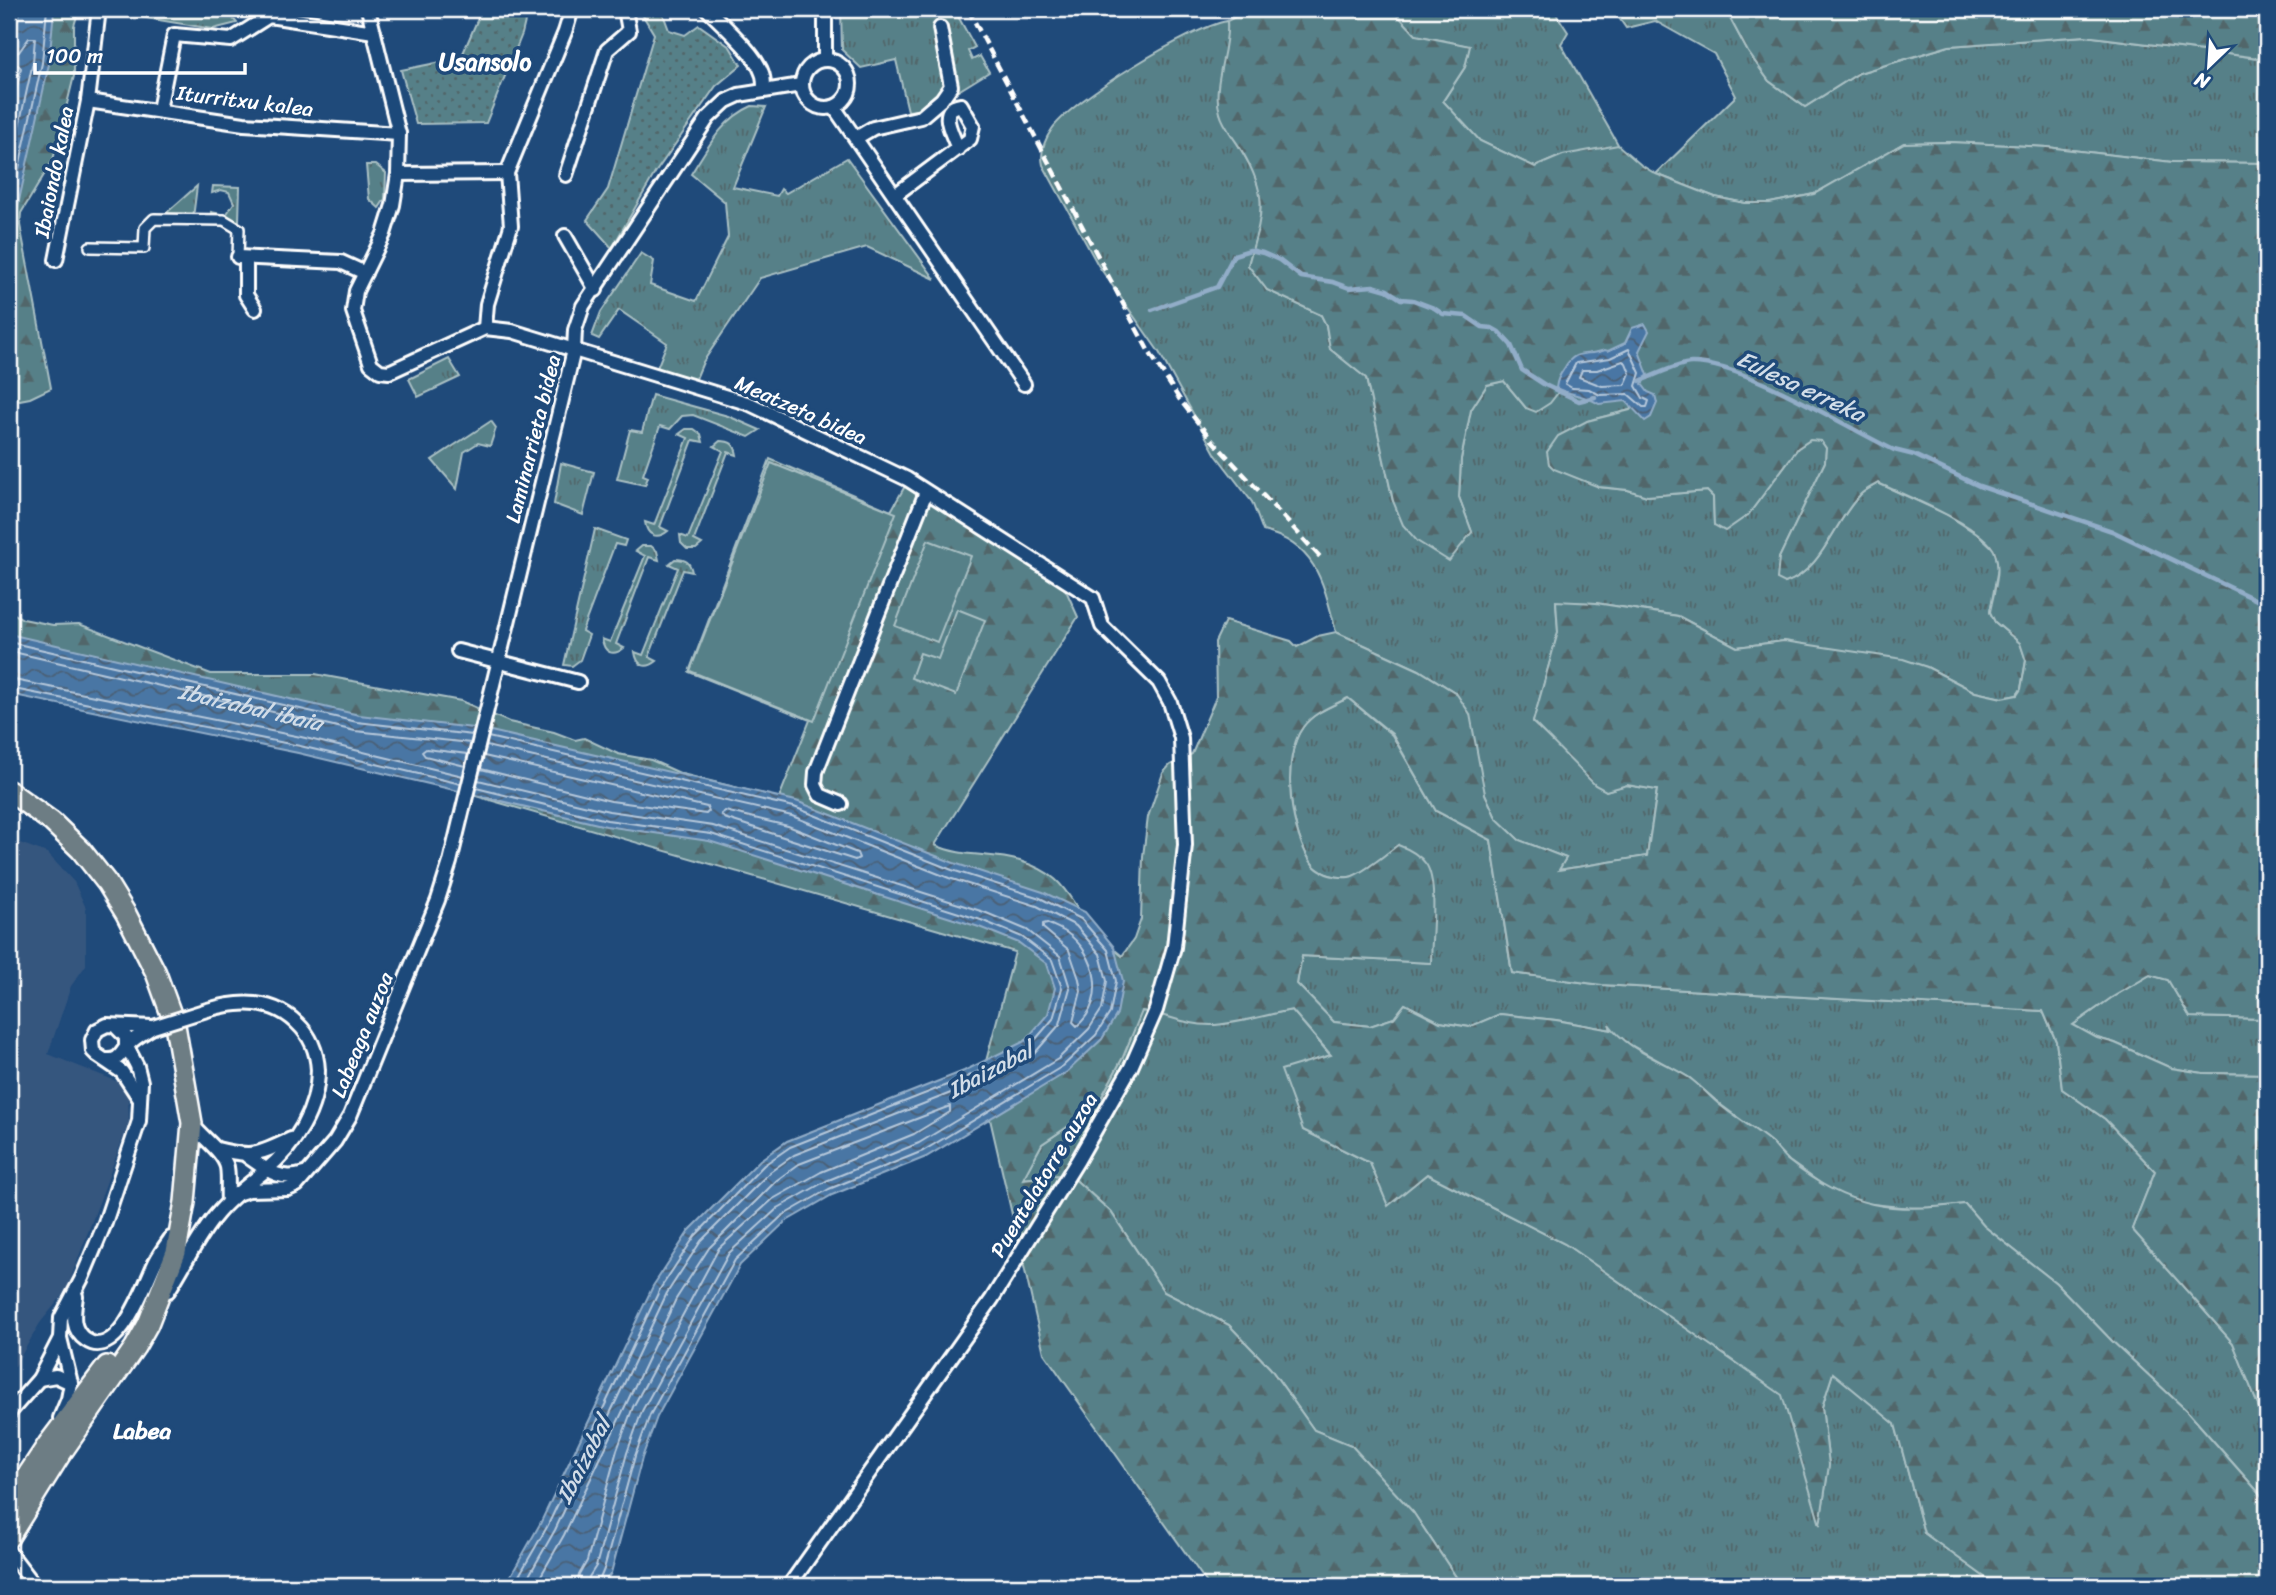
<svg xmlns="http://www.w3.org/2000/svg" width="2276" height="1595" font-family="Sriracha,sans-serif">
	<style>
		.built { fill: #36567e }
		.grass { fill: url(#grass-tufts); stroke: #aac0c4; stroke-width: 2 }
		.forest { fill: url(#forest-firs); stroke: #aac0c4; stroke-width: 2 }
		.park { fill: url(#park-dots); stroke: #aac0c4; stroke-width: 2 }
		.pitch { fill: #568088; stroke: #aac0c4; stroke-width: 2 }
		.water { fill: url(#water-waves); stroke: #92adc8; stroke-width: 2 }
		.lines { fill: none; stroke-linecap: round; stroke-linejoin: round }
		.shore { stroke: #b6c8db; stroke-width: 2 }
		.stream { stroke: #92adc8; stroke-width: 4.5 }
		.pedestrian-casing { stroke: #fff; stroke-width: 14 }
		.minor-casing { stroke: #fff; stroke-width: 18 }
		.trunk-casing { stroke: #fff; stroke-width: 24 }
		.pedestrian { stroke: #1f4a7a; stroke-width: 9 }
		.minor { stroke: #1f4a7a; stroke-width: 12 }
		.trunk { stroke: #6d7d84; stroke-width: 19 }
		.rail { stroke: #fff; stroke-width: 4.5; stroke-dasharray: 10 5; stroke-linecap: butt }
		.minor-bridge-casing { stroke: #fff; stroke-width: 18; stroke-linecap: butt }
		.minor-bridge { stroke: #1f4a7a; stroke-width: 12 }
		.labels { text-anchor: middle; stroke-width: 7; stroke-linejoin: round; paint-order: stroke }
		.street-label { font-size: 21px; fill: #fff; stroke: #1f4a7a }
		.water-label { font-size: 23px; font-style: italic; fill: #d2dde8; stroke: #1f4a7a }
		.neighbourhood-label { font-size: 23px; font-weight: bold; fill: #fff; stroke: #1f4a7a }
		.quarter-label { font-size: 24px; font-weight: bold; fill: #fff; stroke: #1f4a7a }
	</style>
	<defs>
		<pattern id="grass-tufts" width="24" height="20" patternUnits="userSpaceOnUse" patternTransform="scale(1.75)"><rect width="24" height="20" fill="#568088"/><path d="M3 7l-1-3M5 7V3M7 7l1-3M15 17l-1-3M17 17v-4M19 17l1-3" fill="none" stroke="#51666a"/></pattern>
		<pattern id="forest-firs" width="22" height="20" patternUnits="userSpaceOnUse" patternTransform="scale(1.75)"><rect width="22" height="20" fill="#568088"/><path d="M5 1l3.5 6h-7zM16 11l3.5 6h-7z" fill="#51666a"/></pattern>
		<pattern id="park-dots" width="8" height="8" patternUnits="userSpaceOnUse" patternTransform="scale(1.75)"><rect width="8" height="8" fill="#568088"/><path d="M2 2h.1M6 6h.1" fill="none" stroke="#51666a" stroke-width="1.8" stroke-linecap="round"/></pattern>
		<pattern id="water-waves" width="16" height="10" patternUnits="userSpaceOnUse" patternTransform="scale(1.75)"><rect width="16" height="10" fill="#4976a4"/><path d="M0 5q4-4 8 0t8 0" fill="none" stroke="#4b5f74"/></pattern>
	</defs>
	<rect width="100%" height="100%" fill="#1f4a7a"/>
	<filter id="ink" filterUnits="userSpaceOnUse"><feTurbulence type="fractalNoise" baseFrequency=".0143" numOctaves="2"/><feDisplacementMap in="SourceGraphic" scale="14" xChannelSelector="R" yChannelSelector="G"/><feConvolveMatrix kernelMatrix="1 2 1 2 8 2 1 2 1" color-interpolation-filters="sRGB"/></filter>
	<g filter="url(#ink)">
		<polygon class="built" points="9,839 47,853 74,882 86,908 86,965 71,986 48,1054 121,1083 128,1095 129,1122 66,1291 40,1323 15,1366 9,1365"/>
		<g class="grass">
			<polygon points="117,9 225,9 237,23 213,29 116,13"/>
			<polygon points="841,9 954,9 975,47 968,51 972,60 980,56 989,72 929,109 908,111 896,60 861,68 842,50"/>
			<polygon points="1392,9 1553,9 1568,32 1561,44 1620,148 1563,155 1535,167 1480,141 1443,101 1465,67 1469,46 1415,35"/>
			<polygon points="1613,9 1725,9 1748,52 1769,81 1805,107 1859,73 1949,46 2085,36 2267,59 2267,163 2172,162 2047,147 1950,142 1904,143 1814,194 1770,203 1745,203 1715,197 1656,174 1736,96 1714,54 1655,21 1626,28"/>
			<path d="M 1227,21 L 1228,31 L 1220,113 L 1255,174 L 1261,196 L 1260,223 L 1248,265 L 1267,290 L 1321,315 L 1326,325 L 1330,349 L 1366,378 L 1393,501 L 1472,532 L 1459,497 L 1461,459 L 1471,409 L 1487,385 L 1504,381 L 1526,408 L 1575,371 L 1641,397 L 1630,410 L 1587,421 L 1598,487 L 1628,490 L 1647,496 L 1707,491 L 1713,497 L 1714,525 L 1748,515 L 1798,448 L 1810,440 L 1821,440 L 1826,448 L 1825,462 L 1779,558 L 1785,583 C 1823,570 1834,521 1860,495 C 1864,490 1872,487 1878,483 L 1946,514 L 1980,536 L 1995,550 L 1998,568 L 1990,612 L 1995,622 L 2020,643 L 2026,660 L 2021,689 L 2017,695 L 2002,698 L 1975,692 L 1927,667 L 1784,641 L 1737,647 L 1678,616 L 1596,603 L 1556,602 L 1558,632 L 1533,723 L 1606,791 L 1626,785 L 1657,790 L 1647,856 L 1558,870 L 1566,858 L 1519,840 L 1496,818 L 1485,794 L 1456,693 L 1419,670 L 1336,632 C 1324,585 1317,544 1263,531 L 1252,502 L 1216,455 L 1159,352 L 1098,265 L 1043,165 C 1040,152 1045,139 1052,129 C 1073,99 1191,27 1227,21 Z"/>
			<path d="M 752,106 L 766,107 L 733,187 L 777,196 L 781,189 L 786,193 L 847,158 L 935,279 L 867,247 L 760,278 L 703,362 L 695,381 L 657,368 L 667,343 L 619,310 L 599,339 L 592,336 L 601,312 L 641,253 L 654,261 L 650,285 L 696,301 L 728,237 L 725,202 L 691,174 C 708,147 722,119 752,106 Z"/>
			<polygon points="366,165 376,165 386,173 385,199 379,208 369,199"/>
			<polygon points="197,186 193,218 164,215"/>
			<polygon points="213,186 240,187 239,221 211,220 211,212 226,215 234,203 229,192 221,190 212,193"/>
			<polygon points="449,359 460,377 418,397 409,379"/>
			<polygon points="652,395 728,416 760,430 749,437 693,415 682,416 670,429 660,426 643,475 648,477 645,485 617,479 630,430 642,432"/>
			<polygon points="491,421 496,428 490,446 478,443 464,452 457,489 432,460"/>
			<path d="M 686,429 L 694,429 L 701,434 L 703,442 L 693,440 L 660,527 L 668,531 C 657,540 647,536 645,522 L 654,525 L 688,438 L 679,434 Z"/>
			<path d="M 720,441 C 731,441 735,444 737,455 L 728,452 L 694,540 L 702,544 L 696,549 L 687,549 L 681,543 L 680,535 L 688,538 L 723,451 L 714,446 Z"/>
			<polygon points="561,463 594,472 583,515 554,504"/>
			<polygon points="595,529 626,540 624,546 615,544 582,631 589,635 580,660 572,666 564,665"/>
			<path d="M 642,546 L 651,546 L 657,551 L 659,560 L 649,557 L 616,644 L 624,648 C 613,657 604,653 602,639 L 610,642 L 645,556 L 636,551 Z"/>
			<path d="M 675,559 C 686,559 690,562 692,572 L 683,570 L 649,657 L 657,661 C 646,670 637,666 635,652 L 643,655 L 678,568 L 669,564 Z"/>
			<path d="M 1348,698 L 1392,735 L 1436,811 L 1491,840 L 1512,973 L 1602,985 L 2043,1011 L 2056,1041 L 2062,1089 L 2105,1119 L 2155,1171 L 2132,1229 L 2233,1343 L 2267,1428 L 2267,1502 L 2187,1411 L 2112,1341 L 2056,1283 L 1984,1226 L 1965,1204 L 1921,1209 L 1861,1203 L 1833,1192 L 1789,1161 L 1772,1143 L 1721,1105 L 1690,1078 L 1629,1044 L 1612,1030 L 1556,1020 L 1500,1014 L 1470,1027 L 1440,1022 L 1405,1004 L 1394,1018 L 1370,1026 L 1334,1022 L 1297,984 L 1301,956 L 1430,963 L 1398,845 C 1387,853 1361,876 1349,877 C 1337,878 1323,875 1314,866 C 1290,837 1280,757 1303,727 C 1314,712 1332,706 1348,698 Z"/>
			<polygon points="2150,975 2168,980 2190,1017 2267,1019 2267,1074 2203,1073 2171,1068 2115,1043 2097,1038 2073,1025 2111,998"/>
			<polygon points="1292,1010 1331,1056 1303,1130 1370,1163 1388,1205 1427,1174 1565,1244 1783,1395 1820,1523 1829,1465 1822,1407 1833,1372 1895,1424 1924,1533 1997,1586 1462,1586 1413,1512 1351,1445 1314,1430 1270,1368 1229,1325 1164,1292 1111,1212 1069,1174 1022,1179 1042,1144 1085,1115 1100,1100 1123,1057 1141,1011 1213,1025"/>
		</g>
		<g class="forest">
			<polygon points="52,9 79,9 74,26 74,76 53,160 21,213 20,225 51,388 30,398 9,402 9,146"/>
			<path d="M 1250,9 L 1392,9 L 1416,35 L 1470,46 L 1465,67 L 1443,101 L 1480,141 L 1535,167 L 1563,155 L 1618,145 L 1641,165 L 1656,174 L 1715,197 L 1745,203 L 1770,203 L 1814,194 L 1904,143 L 1950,142 L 2047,147 L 2172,162 L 2267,163 L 2267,1019 L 2190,1017 L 2168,980 L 2150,975 L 2111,998 L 2073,1025 L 2097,1038 L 2115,1043 L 2171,1068 L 2203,1073 L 2267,1074 L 2267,1428 L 2233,1343 L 2132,1229 L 2155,1171 L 2105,1119 L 2062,1089 L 2056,1041 L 2043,1011 L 1602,985 L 1512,973 L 1491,840 L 1436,811 L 1392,734 L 1348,698 C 1332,706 1314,712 1303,727 C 1280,758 1290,837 1314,866 C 1323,875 1337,878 1349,877 C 1360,876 1387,853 1398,845 C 1409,849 1419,854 1426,864 C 1439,883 1431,939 1431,963 L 1302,956 L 1297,984 L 1334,1022 L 1370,1026 L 1394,1018 L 1405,1004 L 1440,1022 L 1469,1027 L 1500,1014 L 1556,1020 L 1611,1030 L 1609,1024 C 1628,1051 1662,1060 1688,1077 C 1700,1085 1709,1096 1720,1105 C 1737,1119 1756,1129 1772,1143 C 1778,1149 1783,1157 1790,1162 C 1849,1209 1893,1213 1965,1204 L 1984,1226 L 2056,1283 L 2112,1341 L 2187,1411 L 2267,1502 L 2267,1586 L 1997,1586 L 1924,1533 L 1895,1424 L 1833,1373 L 1822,1407 L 1829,1465 L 1820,1525 L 1782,1395 L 1565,1244 L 1427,1174 L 1388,1206 L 1370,1163 L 1303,1130 L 1281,1070 L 1331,1055 L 1292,1010 C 1268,1014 1233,1025 1211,1025 C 1184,1025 1166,1014 1142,1011 L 1123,1057 L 1100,1100 L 1085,1115 L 1042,1144 L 1023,1179 L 1069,1174 L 1111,1212 L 1164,1292 L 1229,1325 L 1270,1368 L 1314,1430 L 1351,1445 L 1413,1512 L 1462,1586 L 1209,1586 L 1044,1353 L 981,1080 L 1015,952 L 237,727 L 9,668 L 9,611 L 23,619 L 53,625 L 79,624 L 211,674 L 315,674 L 461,701 L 509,722 L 554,732 L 575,740 L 584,738 L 618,754 L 651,760 L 682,774 L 779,798 L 810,720 L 689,672 L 770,459 L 891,511 L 905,486 L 1064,586 L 1078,617 L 935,845 C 963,858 991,852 1020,861 C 1068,876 1066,898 1094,930 C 1102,940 1113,948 1122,956 L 1134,939 L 1141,919 L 1143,856 L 1148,817 L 1163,773 L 1170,765 L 1192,754 L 1216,697 L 1215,642 L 1225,621 L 1291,641 L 1297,647 L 1318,636 L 1336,632 L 1419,670 L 1456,693 L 1470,714 L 1485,794 L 1496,818 L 1519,840 L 1566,858 L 1559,870 L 1647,856 L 1657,790 L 1627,785 L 1606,791 L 1595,785 L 1533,722 L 1558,632 L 1556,601 L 1596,603 L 1678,616 L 1737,647 L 1784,641 L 1903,659 L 1927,667 L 1975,692 L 2002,698 L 2017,695 L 2021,689 L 2026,661 L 2020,643 L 1995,622 L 1990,612 C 1993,594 2002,571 1995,553 C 1986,527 1904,495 1878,483 C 1872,487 1864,490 1860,495 C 1834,521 1823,570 1785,583 L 1777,579 L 1779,558 L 1825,462 L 1826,448 L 1821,441 L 1810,440 L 1798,448 L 1748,515 L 1725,531 L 1714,525 L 1713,497 L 1707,491 L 1647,496 L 1628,490 L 1599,487 L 1554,469 L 1549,464 L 1547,452 L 1558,436 L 1587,421 L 1630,410 L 1641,397 L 1575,371 L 1550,403 L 1536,412 L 1526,408 L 1504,381 L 1487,385 L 1471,410 L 1461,459 L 1459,497 L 1472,532 L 1449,561 L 1417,541 L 1403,525 L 1393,501 L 1366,378 L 1330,349 L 1326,325 L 1321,315 L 1267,290 L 1248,265 C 1262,214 1270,199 1242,151 C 1235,139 1223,126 1220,113 C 1211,84 1230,50 1227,21 Z"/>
			<polygon points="1725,9 2267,9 2267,59 2085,36 1949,46 1859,73 1805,107 1769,81 1748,52"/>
		</g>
		<g class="park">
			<polygon points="482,9 528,9 522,34 486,123 416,124 401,70 461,58"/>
			<polygon points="639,9 665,9 663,14 669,30 685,35 699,25 730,47 741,65 716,86 655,173 612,248 587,220 608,189 654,34"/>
		</g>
		<g class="pitch">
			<polygon points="771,463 896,513 814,721 690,671"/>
			<polygon points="928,540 971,556 937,642 895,626"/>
			<polygon points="957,609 985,620 956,695 911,678 920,653 938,659"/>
		</g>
		<g class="water">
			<polygon points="21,9 54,9 49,64 9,246 9,49"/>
			<path d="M 1645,324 L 1649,331 L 1639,351 L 1648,375 L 1642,384 L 1648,392 L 1655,395 L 1657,403 L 1651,417 L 1645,421 L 1626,401 L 1599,404 C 1584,394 1572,396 1556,388 C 1557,379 1560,375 1565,367 C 1576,348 1587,357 1605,350 L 1608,351 L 1625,343 L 1632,328 Z"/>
			<polygon points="9,634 359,715 482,729 796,801 954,863 1043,892 1085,912 1114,947 1123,981 1117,1014 1102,1039 1067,1072 926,1157 832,1195 785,1222 740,1265 657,1417 642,1458 611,1573 602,1586 505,1586 540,1524 653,1286 689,1231 760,1160 787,1141 964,1071 1025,1041 1048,1014 1055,988 1047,964 1019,943 979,927 709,841 606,826 298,753 9,694"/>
		</g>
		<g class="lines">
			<g class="shore">
				<polyline points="9,55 19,52 29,38 35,38 33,62 9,172"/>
				<polyline points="9,65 18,65 21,68 9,124"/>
				<polyline points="9,213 42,63 47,9"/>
				<polygon points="1629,349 1640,373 1636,386 1643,398 1649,401 1647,407 1643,407 1628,394 1600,395 1589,389 1572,388 1565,384 1576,363 1610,358"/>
				<polygon points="1623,361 1626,363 1630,373 1625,385 1602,386 1579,377 1582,370 1597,370"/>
				<polyline points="9,642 357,722 473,735"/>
				<path id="s1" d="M 9,651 L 355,731 L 471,743"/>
				<polyline points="9,679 301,737 463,776"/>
				<polyline points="9,688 300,746 461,784"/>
				<polyline points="488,737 794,807 952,870 1040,898 1081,919 1108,950 1116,981 1110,1013 1096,1035 1063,1066 923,1151 829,1189 782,1216 735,1260 650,1415 635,1456 604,1569 597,1586"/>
				<polyline points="486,746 792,816 949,878 1037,906 1076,926 1100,954 1107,981 1102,1009 1089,1029 1058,1059 919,1143 826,1181 778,1208 729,1253 642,1411 627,1453 596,1566 589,1577 588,1586"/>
				<polyline points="465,766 425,756 422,752 426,749 468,754"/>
				<polyline points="481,769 611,801 706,814 709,811 707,807 484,756"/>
				<polyline points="478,780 609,811 713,826 984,912 1027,930 1060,956 1070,988 1060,1024 1034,1054 971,1085 794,1155 770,1172 701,1241 667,1293 555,1530 523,1586"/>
				<polyline points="476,788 607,820 711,834 981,920 1022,937 1052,960 1062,988 1053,1019 1029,1047 967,1077 790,1147 764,1165 695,1236 660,1289 547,1527 513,1586"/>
				<polygon points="725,811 788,826 857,853 859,858 855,860 724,818 721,814"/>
				<path d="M 1047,923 C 1053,926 1061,929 1067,933 C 1097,954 1107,1001 1077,1026 L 1073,1022 L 1081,991 L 1079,979 L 1069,950 L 1043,928 L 1043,924 Z"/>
				<polyline points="535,1586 564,1535 676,1299 709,1248 777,1180 799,1164 950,1106 950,1112 914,1134 821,1172 773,1199 719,1248 633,1407 617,1450 587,1561 579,1575 577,1586"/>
			</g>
			<g class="stream">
				<polyline points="1152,310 1217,287 1234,255 1250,250 1263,253 1279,260 1301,277 1333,282 1349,288 1373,286 1387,290 1401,299 1413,300 1434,308 1443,314 1466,316 1482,327 1492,328 1499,332 1511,345 1522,370 1545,385 1579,401 1595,397"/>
				<path d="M 1640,381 C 1653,376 1677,364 1691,363 C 1744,362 1843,426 1894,450 L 1914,455 L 1979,486 L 2112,531 L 2267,605"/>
			</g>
			<g class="pedestrian-casing">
				<polyline id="pedestrian" points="90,247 144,248 145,228 154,219 224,220 239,229 238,257"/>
			</g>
			<g class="minor-casing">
				<g id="minor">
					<polyline points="368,9 399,134 398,174 393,205 384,234 356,291 353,311 371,364 380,371 389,372 485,328 512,331 750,404 907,479 1093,598 1102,626 1159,682 1170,702 1181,738 1185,845 1174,947 1156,1010 1131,1067 1078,1160 992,1299 789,1586"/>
					<path d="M 707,9 C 722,24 756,54 762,73 C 764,77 764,84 764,89"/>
					<polyline points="825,59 825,9"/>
					<circle cx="826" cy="84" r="24"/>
					<polyline points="88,101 244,124 399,134"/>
					<polyline points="834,107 1024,384"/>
					<polyline points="159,110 174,35 231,40 269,16 374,32"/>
					<polyline points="856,138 873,128 921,117 942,99 951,86 940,28"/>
					<polyline points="398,174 507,173"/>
					<polyline points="566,175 607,50 629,31 625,9"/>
					<path d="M 895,195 L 970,139 L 973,126 L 961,105 C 936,109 953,134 958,149"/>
					<polyline points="565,236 596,290"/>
					<polyline points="238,257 341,262 365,273"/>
					<polyline points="246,258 246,295 255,309"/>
					<polyline points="56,260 88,101 99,9"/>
					<polyline points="485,328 487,304 511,226 507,173 565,32 572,9"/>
					<polyline points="458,651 578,682"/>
					<polyline points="841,804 820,795 815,785 816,772 926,492"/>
					<path d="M 105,1060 C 120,1061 120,1054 128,1045 C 134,1038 145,1032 153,1027"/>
					<polyline points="139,1098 122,1072 97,1055 93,1051 92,1040 97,1030 107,1025 153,1027"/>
					<path d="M 192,1124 C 202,1138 223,1151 227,1167 C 229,1178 227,1191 228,1201"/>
					<path d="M 217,1149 C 252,1158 258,1155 291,1139"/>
					<path d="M 247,1156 C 267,1170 280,1182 304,1174"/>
					<polyline points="236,1194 249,1190 288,1189 297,1185 335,1141 350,1116 438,900 450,862 574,350 575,330 583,306 708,118 726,101 739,95 801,85"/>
					<path d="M 168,1291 C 185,1265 197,1237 217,1214 C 231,1197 248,1185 265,1171 C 295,1146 318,1110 318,1070 C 317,1051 311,1036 297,1023 C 272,998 237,1001 207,1010"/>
					<path d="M 76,1296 C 74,1313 70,1329 86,1340 C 119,1363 146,1280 156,1261 C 160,1253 166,1245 171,1238"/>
					<polyline points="39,1379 56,1376 71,1383"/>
					<polyline points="9,1413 39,1379 60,1338"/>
					<polyline points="60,1418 68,1399 71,1383 60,1338 61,1318 82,1278 105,1223 139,1121 141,1082 137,1066 126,1045 126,1037 117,1028"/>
					<polyline points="9,1552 35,1586"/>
				</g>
			</g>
			<g class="trunk-casing">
				<g id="trunk">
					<polyline points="9,791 52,822 81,850 107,883 126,914 156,973 175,1025 192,1123 185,1202 176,1252 148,1324 135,1347 60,1455 9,1537"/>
					<polyline points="9,1503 48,1444 107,1366"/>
				</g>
			</g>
			<use href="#pedestrian" class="pedestrian"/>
			<use href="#minor" class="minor"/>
			<use href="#trunk" class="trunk"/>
			<polyline class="rail" points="968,9 1121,300 1148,350 1180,400 1211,439 1322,559"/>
			<g class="minor-bridge-casing">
				<polyline id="minor-bridge" points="153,1027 207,1010"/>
			</g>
			<use href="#minor-bridge" class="minor-bridge"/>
		</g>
	</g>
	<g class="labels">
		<g class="street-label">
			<text transform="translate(245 101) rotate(7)" y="7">Iturritxu kalea</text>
			<text transform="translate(54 172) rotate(-79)" y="7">Ibaiondo kalea</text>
			<text transform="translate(801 410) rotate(24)" y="7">Meatzeta bidea</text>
			<text transform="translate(533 439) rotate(-76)" y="7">Laminarrieta bidea</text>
			<text transform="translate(362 1035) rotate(-68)" y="7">Labeaga auzoa</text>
			<text transform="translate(1044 1175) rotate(-59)" y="7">Puentelatorre auzoa</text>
		</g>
		<g class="water-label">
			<text transform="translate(1801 386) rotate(25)" y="8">Eulesa erreka</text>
			<text dy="8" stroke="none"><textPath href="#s1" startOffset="248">Ibaizabal ibaia</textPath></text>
			<text transform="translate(990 1070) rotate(-28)" y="8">Ibaizabal</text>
			<text transform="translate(583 1460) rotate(-63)" y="8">Ibaizabal</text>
		</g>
		<g class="neighbourhood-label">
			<text x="142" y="1439">Labea</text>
		</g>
		<g class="quarter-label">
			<text x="485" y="70">Usansolo</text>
		</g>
	</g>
	<rect width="2276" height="1595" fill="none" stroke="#1f4a7a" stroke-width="35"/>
	<rect x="18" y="18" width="2241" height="1560" fill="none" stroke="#fff" stroke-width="2.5" filter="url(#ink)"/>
	<g transform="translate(2209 66) rotate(205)" stroke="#1f4a7a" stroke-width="5" paint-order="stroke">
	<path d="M0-5L12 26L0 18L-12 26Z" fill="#ffffff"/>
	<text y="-10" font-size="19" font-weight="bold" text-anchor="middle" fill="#ffffff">N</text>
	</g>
	<path d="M35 63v10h210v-10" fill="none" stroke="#ffffff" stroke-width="3.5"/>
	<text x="46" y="63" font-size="21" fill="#ffffff" stroke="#1f4a7a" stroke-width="5" paint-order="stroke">100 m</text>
</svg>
